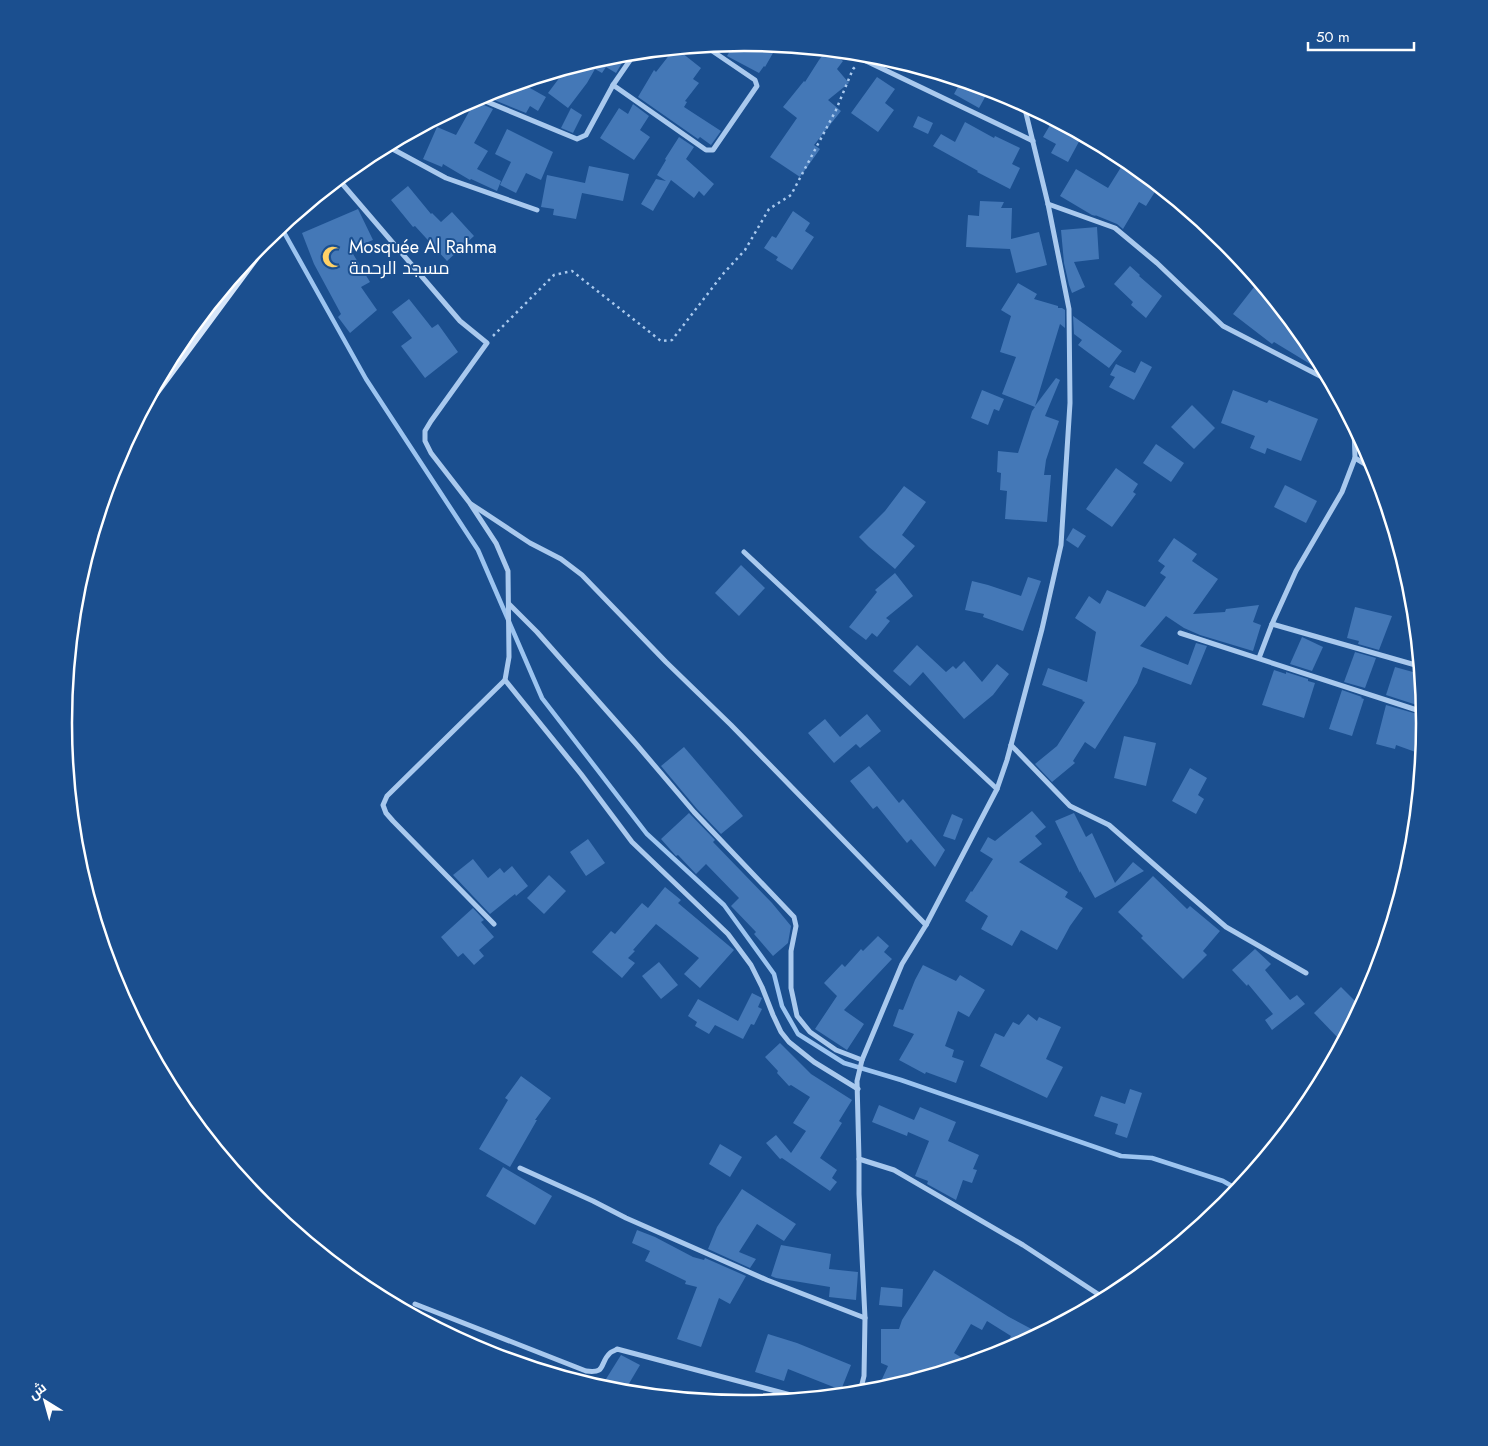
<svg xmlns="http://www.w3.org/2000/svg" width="1488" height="1446" font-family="Jost,Cairo,sans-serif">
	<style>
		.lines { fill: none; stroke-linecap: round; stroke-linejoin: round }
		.stream { stroke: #9cc4f0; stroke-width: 4.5 }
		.building { fill: #4478b7 }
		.path { stroke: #a9c9ee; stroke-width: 2.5; stroke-dasharray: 2.5 4; stroke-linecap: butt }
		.street { stroke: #a9c9ee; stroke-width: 5 }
		.secondary { stroke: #d6e6fa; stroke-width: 10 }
		.labels { text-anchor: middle; stroke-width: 4; stroke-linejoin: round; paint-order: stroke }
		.poi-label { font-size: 18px; fill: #fff; stroke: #1b4f8f; text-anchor: start }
		.rim { fill: none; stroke: #fff; stroke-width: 2.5 }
	</style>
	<rect width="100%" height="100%" fill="#1b4f8f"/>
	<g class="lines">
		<polyline class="stream" points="281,227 366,379 478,550 542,698 647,834 724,905 774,974 782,1006 798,1034 844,1063 901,1080 1121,1156 1152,1158 1223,1181 1237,1189"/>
	</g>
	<g class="building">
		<polygon points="744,42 777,46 765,67 764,66 759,73 727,56 734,44"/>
		<polygon points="674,49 677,49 701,68 693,79 699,83 685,101 687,102 684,107 721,131 711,145 700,137 698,139 638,97 654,70 656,72"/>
		<polygon points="826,51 829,51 843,61 837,69 849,83 828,100 841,111 814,145 820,149 800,177 770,157 797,118 783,107 804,81 805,82 819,60"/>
		<polygon points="613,55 612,57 622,63 616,73 606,67 602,73 595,69 587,83 568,108 548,93 563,73 568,76 573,67"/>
		<polygon points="877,77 895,89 885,103 894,110 878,132 851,113"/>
		<polygon points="961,81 989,90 979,108 954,94"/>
		<polygon points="521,83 546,97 538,111 530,106 526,113 482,95"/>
		<polygon points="475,101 493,109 474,143 488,151 477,169 501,181 497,191 471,179 470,180 443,164 442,167 423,159 437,127 456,135"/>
		<polygon points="633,104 649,116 640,130 650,137 634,160 600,138 619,108 628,114"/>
		<polygon points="571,108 582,115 573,133 561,128"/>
		<polygon points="918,116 933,123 928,134 913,127"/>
		<polygon points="1053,120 1082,136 1068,162 1051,153 1056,144 1043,137"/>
		<polygon points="965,122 994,138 995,136 1020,148 1012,164 1020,168 1010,189 977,172 978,171 933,146 941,134 955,142"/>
		<polygon points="507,129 553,152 541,180 526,173 516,193 500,185 511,162 495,154"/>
		<polygon points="679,137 694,147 686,159 714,184 704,196 699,191 694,198 671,180 653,211 641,204 656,179 666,181 657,175 666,160 665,159"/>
		<polygon points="1123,164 1137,173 1138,170 1158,187 1146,206 1139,202 1123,229 1117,224 1095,215 1096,216 1092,215 1060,196 1076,169 1108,188"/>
		<polygon points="589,166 629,174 623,201 582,193 576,219 553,215 554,209 541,207 547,175 585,183"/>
		<polygon points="408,186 431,214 432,213 441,222 452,212 474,236 447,261 415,226 413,227 391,200"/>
		<polygon points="980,201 1004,202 1001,208 1012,208 1011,239 1039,232 1047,265 1016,273 1010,249 966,247 968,215 979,216"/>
		<polygon points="358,209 373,240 350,249 370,282 361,287 377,310 350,333 338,317 341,314 314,264 302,233"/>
		<polygon points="793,211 810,223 805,231 814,237 792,270 776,260 778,257 764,248 772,236 776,238"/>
		<polygon points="1097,227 1099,259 1074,262 1085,287 1072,293 1069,285 1064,263 1061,230"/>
		<polygon points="1130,266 1140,275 1139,276 1162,296 1146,318 1131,305 1133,302 1114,284"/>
		<polygon points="1258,282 1310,345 1325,373 1274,342 1272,344 1233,314"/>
		<polygon points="1018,283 1037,294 1034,299 1058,306 1058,308 1062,308 1065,310 1065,328 1060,324 1035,406 1056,378 1060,380 1045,416 1059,421 1046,460 1044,475 1051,475 1047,522 1005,519 1007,491 1000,490 1001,473 997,472 998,451 1018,453 1032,411 1035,407 1002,394 1016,357 1000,352 1011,316 1001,310"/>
		<polygon points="409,299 432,328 438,324 458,352 425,378 401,346 412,338 392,312"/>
		<polygon points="1073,316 1122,351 1109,368 1078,345 1082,340 1074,334"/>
		<polygon points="1141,361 1152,367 1134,400 1109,387 1115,377 1110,375 1116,364 1135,373"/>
		<polygon points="982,390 1004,399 999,411 994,409 988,425 971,418"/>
		<polygon points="1233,390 1267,403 1269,400 1318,419 1301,461 1267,448 1265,454 1250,448 1255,436 1221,423"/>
		<polygon points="1192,405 1215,428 1194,449 1171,427"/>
		<polygon points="1156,444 1184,463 1171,482 1143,463"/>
		<polygon points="1116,468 1138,484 1133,492 1136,494 1112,527 1086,509"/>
		<polygon points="1285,485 1317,501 1306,523 1274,507"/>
		<polygon points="904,486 926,502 902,535 915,546 895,569 869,547 859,537 885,511"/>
		<polygon points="1073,528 1086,536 1078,548 1066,540"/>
		<polygon points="1174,538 1197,554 1192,561 1218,579 1193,614 1225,612 1226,609 1259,605 1253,622 1261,625 1253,651 1200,635 1184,628 1166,616 1140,646 1188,665 1196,643 1207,646 1191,685 1143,667 1137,683 1095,749 1085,742 1073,761 1075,763 1052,782 1035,764 1057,746 1085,702 1082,701 1083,700 1042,685 1048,668 1087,682 1096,632 1075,618 1089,596 1100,604 1107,590 1145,607 1166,577 1160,573 1165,566 1158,561"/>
		<polygon points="741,565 765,588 739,616 715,593"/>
		<polygon points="895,573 913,596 886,618 890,621 877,637 872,633 866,640 849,627 877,592 875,590"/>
		<polygon points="1028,577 1041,581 1023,631 983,617 984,614 965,610 972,581 988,585 1021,596"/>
		<polygon points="1355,607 1392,616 1379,650 1358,644 1359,641 1347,638"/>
		<polygon points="1302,637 1323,647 1312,671 1290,664"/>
		<polygon points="917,645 946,672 953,666 956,669 964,661 982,682 997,664 1009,674 993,695 964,719 923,672 910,686 893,671"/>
		<polygon points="1355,652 1376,658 1365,688 1344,682"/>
		<polygon points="1395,667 1420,674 1423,707 1386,695"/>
		<polygon points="1274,670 1286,674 1286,672 1308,679 1308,681 1315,683 1304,718 1262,705"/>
		<polygon points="1342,690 1362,697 1361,698 1364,699 1352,736 1329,729"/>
		<polygon points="1386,705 1424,716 1424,723 1421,754 1396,745 1395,749 1376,744"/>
		<polygon points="867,714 881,731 860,748 856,744 834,763 808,733 825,719 840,737"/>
		<polygon points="1124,736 1156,743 1146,786 1114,778"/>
		<polygon points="684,747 743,816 721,834 697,809 661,766"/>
		<polygon points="869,766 899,803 903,799 945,850 935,867 911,839 907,843 877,806 873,809 850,781"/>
		<polygon points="1190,768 1207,778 1198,795 1204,799 1196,814 1172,801"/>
		<polygon points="1032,811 1046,827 1035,836 1042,844 1019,862 1068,892 1065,897 1083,908 1070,926 1057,950 1021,930 1012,946 981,929 988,916 965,901 971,891 972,892 993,859 980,851 988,837 995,841"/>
		<polygon points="689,813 715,840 713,842 772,903 791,926 788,943 773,956 754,934 756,932 731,906 739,898 706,864 696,874 678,855 676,856 661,839"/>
		<polygon points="1074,813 1086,837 1092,833 1115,883 1133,862 1144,871 1095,898 1080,871 1080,873 1055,821"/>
		<polygon points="952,814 963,819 955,840 943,836"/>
		<polygon points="588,839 605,863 586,876 570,852"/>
		<polygon points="473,859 488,878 500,868 504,873 512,866 528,886 516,896 515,894 490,914 453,875"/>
		<polygon points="549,875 566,891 544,914 527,898"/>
		<polygon points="1153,876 1187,909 1190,906 1220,931 1203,951 1207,955 1183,979 1141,938 1143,936 1118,912"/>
		<polygon points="665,887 681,900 678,903 734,950 700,988 684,974 699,958 656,924 633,950 635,951 628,958 635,963 622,978 592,952 611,931 615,934 642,903 648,908"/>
		<polygon points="473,908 484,920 481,922 494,937 479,950 484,956 474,965 463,953 458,957 441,937"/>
		<polygon points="878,936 889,946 884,952 892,959 844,1010 864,1024 847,1050 815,1029 837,996 824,983 842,964 845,967 861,949 863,951"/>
		<polygon points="1255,949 1271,964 1265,970 1290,1000 1297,995 1305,1004 1272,1030 1265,1020 1273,1014 1248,984 1247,986 1232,970"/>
		<polygon points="659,962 678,985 661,999 642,976"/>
		<polygon points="923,965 956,981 960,975 985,990 969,1017 958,1011 945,1046 954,1050 952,1057 964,1061 956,1083 926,1072 925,1074 899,1060 914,1034 893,1026 899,1009 903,1010 915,980"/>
		<polygon points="1341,987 1360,1006 1346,1034 1340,1040 1314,1013"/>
		<polygon points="752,993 762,998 758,1007 762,1009 754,1025 751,1024 743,1039 715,1025 709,1034 695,1026 697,1022 688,1016 698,999 738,1021"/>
		<polygon points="1028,1014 1037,1021 1039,1017 1061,1027 1046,1059 1063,1067 1047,1098 980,1066 995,1033 1004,1037 1013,1022 1019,1025"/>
		<polygon points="780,1043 811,1074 852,1100 839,1121 842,1123 820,1158 837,1170 832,1178 837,1182 830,1191 782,1158 780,1159 766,1143 776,1135 791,1153 806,1131 793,1123 810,1097 791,1085 789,1086 777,1073 778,1071 765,1057"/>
		<polygon points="521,1076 551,1098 535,1120 537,1120 510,1167 479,1149 508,1100 505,1098"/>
		<polygon points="1130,1089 1142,1093 1127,1138 1115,1134 1118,1124 1094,1116 1101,1096 1125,1104"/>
		<polygon points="879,1105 914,1120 920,1107 956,1122 948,1141 979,1155 973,1169 977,1170 972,1183 963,1180 956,1200 927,1184 928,1181 915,1176 929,1141 908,1132 907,1136 872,1122"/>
		<polygon points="720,1144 742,1157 730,1177 709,1164"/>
		<polygon points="503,1167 552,1196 535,1225 486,1196"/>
		<polygon points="742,1189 796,1224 784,1241 757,1224 739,1252 756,1259 750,1268 708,1249 717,1227"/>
		<polygon points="637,1230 655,1237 693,1257 704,1260 705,1258 746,1276 730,1304 719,1298 701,1347 677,1339 697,1287 685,1284 686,1281 645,1261 650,1251 632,1243"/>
		<polygon points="781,1245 831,1254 829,1269 858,1272 856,1300 829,1297 830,1287 776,1278 771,1276"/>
		<polygon points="934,1270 1009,1317 1039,1333 1002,1352 1011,1336 987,1321 982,1330 971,1324 954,1353 969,1362 877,1390 888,1366 881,1363 881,1329 899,1329 902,1320"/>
		<polygon points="881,1287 903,1289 902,1307 879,1305"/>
		<polygon points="768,1334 797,1343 851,1365 841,1390 788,1369 784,1381 755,1372"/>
		<polygon points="621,1355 640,1365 624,1392 611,1390 601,1387"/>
	</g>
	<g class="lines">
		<polyline class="path" points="493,336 554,275 572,271 661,341 672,340 723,274 745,250 769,209 791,195 836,110 853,69 857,65"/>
		<g class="street">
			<polyline points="864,60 1033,141"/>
			<polyline points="613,85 706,150 713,150 757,86 755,80 705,46"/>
			<polyline points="478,98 577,139 586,135 613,85 635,53"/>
			<polyline points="387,146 446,178 537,210"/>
			<polyline points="339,180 460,321 487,343 431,421 425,431 425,441 431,453 469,502 496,543 508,571 509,657 505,680 581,774 632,842 728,934 751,965 762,987 773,1015 781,1032 789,1042 814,1062 858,1089"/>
			<polyline points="1048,204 1115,228 1157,263 1223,326 1322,377 1331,384"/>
			<polyline points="1354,428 1355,458 1375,470"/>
			<polyline points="471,504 530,543 561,559 582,575 666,662 731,725 926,925"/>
			<polyline points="744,552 997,789"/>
			<polyline points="509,604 537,632 637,745 694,812 794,917 796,926 791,951 791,988 797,1016 810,1032 836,1050 862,1060"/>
			<polyline points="1272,624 1419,666"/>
			<polyline points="1180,633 1423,712"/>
			<polyline points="1259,658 1272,624 1296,571 1342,492 1355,458"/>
			<polyline points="1011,745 1070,806 1109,825 1182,889 1226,927 1306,973"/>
			<polyline points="494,924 393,821 386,813 383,805 387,796 505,680"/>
			<polyline points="859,1159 894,1170 1023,1245 1104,1298"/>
			<polyline points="520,1168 593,1201 626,1218 767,1280 865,1318"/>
			<path d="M 415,1304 L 586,1371 C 607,1374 599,1363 610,1353 C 612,1351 615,1351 617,1349 L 802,1398"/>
			<polyline points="860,1392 864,1376 865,1318 859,1194 859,1159 857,1081 862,1060 902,964 926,925 997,789 1007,760 1042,629 1061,545 1070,403 1069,309 1048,204 1024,105"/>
		</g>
		<polyline class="secondary" points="149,400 271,235"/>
	</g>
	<defs>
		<g id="mosque-bare" transform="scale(1.725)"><path d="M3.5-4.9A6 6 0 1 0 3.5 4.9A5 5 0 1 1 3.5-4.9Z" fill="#ffd166" stroke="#1b4f8f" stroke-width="2.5" paint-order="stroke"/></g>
	</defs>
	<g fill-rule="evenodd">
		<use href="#mosque-bare" x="333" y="257"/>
	</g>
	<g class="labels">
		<g class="poi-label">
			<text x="349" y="253">Mosquée Al Rahma<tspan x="349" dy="21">مسجد الرحمة</tspan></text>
		</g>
	</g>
	<path d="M0 0H1488V1446H0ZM72 723a672 672 0 1 1 1344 0a672 672 0 1 1-1344 0Z" fill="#1b4f8f" fill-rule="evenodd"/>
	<path class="rim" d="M72 723a672 672 0 1 1 1344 0a672 672 0 1 1-1344 0Z"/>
	<g transform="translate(45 1401) rotate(323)" stroke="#1b4f8f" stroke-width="4" paint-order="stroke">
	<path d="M0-4L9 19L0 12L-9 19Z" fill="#ffffff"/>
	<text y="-8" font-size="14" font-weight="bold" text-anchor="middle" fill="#ffffff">ش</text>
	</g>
	<path d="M1308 42v8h106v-8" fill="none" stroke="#ffffff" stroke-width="2.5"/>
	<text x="1316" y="42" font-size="15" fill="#ffffff" stroke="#1b4f8f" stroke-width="4" paint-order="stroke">50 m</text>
</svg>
